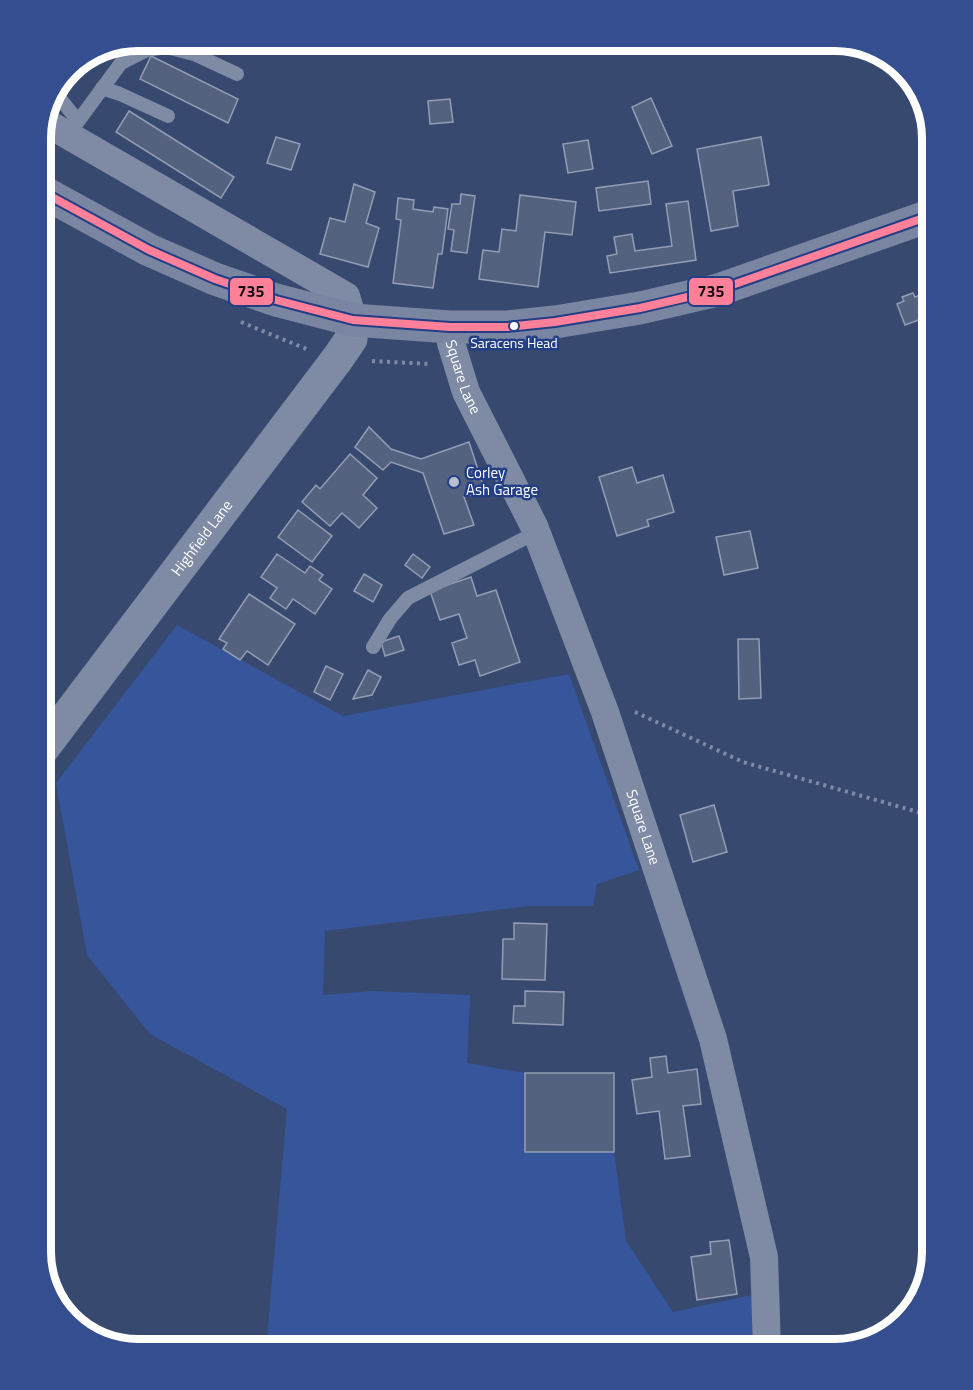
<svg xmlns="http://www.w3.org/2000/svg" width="973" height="1390" font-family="'Titillium Web',sans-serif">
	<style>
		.green { fill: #36559b }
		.building { fill: #546280; stroke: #939db3; stroke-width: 1.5 }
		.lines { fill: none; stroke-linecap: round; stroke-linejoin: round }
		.path { stroke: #7f8aa5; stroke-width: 4; stroke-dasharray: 3 4.5; stroke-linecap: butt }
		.service { stroke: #7f8aa5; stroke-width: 14 }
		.minor { stroke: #7f8aa5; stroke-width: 28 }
		.tertiary { stroke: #7f8aa5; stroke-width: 33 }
		.secondary { stroke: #7a85a1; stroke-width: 33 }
		.bus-1-casing { stroke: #223f86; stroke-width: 12 }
		.bus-1 { stroke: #ff8098; stroke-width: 8 }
		.bus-dot { fill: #fff; stroke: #223f86; stroke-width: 2 }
		.poi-dot { fill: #b9bfcd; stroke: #223f86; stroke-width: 2 }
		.labels { text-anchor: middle; stroke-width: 5; stroke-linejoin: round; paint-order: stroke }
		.bus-label { font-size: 14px; fill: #fff; stroke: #223f86 }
		.street-label { font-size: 15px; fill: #fff; stroke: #223f86 }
		.poi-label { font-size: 15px; fill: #fff; stroke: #223f86; text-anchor: start }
		.rim { fill: none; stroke: #fff; stroke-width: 8 }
		.line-badge { stroke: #223f86; stroke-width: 2 }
		.pale-badge-label { font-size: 16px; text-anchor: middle; font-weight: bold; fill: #111 }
	</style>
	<rect width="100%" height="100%" fill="#384970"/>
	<polygon class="green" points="177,625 343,716 569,674 639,870 597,884 593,906 529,906 325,931 323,995 373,991 470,995 467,1063 525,1073 525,1152 614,1152 626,1241 673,1312 752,1295 753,1349 266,1349 287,1109 150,1034 87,955 56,783"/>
	<g class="building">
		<polygon points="151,56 238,99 228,123 140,79"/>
		<polygon points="651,98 672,146 652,154 632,107"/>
		<polygon points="450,99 453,122 430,124 428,101"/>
		<polygon points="129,111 234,177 221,198 116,132"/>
		<polygon points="276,137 300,144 291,170 267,163"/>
		<polygon points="761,137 769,185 733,191 738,226 711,231 697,149"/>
		<polygon points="588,140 593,169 568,173 563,144"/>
		<polygon points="648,181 651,204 599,211 596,188"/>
		<polygon points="354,184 375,192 366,223 379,228 368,267 320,254 330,218 345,222"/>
		<polygon points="461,194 475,196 467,253 451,251 454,230 448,229 452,204 460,204"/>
		<polygon points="520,195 576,202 572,235 545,232 538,287 479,279 483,250 499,252 502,229 516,231"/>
		<polygon points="398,198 414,200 413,209 433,212 434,207 448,209 442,254 438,254 433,288 393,283 401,220 396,219"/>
		<polygon points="688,201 696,260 610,273 607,256 617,254 614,237 632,234 635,251 672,246 666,204"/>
		<polygon points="932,284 932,311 926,293 932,291 929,285"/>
		<polygon points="913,293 915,297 926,293 932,315 905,325 897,304 904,301 902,297"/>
		<polygon points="369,427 391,449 421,459 469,442 485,491 464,497 474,525 444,534 423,473 391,462 383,470 355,447"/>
		<polygon points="350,454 377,478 363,495 377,508 359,528 342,513 330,526 302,502 316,485 320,489"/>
		<polygon points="632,467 637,483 663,475 674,512 647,520 649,526 617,536 599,477"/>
		<polygon points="298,510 332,536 312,562 278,537"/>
		<polygon points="750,531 758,568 724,575 716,537"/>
		<polygon points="277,554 305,573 310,566 323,575 319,580 332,589 315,614 293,599 286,609 270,598 277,588 261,577"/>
		<polygon points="413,554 430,567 422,578 405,565"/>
		<polygon points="364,574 382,585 373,602 354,591"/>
		<polygon points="471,577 477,596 496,590 520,662 480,676 475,660 459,665 452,643 467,638 459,614 440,620 430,591"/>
		<polygon points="249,594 295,624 268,665 247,651 240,660 223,649 227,643 219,639"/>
		<polygon points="399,636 404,650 385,656 381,642"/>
		<polygon points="738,639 759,639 761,698 739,699"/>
		<polygon points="326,666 343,674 330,700 314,692"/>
		<polygon points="368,670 381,677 372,695 353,699"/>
		<polygon points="714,805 727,852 693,862 680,815"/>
		<polygon points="514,923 547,924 545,980 502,979 503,939 514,939"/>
		<polygon points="525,991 564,992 563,1025 513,1023 514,1006 525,1006"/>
		<polygon points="666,1056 668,1073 697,1069 701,1104 683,1106 690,1156 665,1159 659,1111 637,1114 632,1080 652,1077 650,1058"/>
		<rect x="525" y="1073" width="89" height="79"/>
		<polygon points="729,1240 737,1294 697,1300 691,1257 711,1254 710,1242"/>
	</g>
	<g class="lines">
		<g class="path">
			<polyline points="241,322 309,350"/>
			<polyline points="372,361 431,364"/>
			<polyline points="635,712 743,762 932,816"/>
		</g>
		<g class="service">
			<polyline points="102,88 120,94 168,116"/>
			<polyline points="58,96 78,121"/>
			<polyline points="68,135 121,63 147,50 166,47 194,54 237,74"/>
			<polyline points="373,647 390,619 408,598 537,532"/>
		</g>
		<g class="minor">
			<polyline points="45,122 346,296 353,320"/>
			<path id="s1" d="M 450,327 L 451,343 L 466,392 L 534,526 L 605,712 L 713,1039 L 764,1257 L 767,1349"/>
		</g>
		<path class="tertiary" id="s2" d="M 41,751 L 338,358 L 351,339 L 353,320"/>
		<polyline class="secondary" points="41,191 149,250 215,279 276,300 353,320 450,327 507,327 555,322 640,308 718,290 932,215"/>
		<g class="bus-1-casing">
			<polyline id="bus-1" points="41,191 149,250 215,279 276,300 353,320 450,327 507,327 555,322 640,308 718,290 932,215"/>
		</g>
		<use href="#bus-1" class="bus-1"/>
	</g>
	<circle class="bus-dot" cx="514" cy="326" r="5"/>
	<circle class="poi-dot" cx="454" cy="482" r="6"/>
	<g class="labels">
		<g class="bus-label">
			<text x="514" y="348">Saracens Head</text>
		</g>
		<g class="street-label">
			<text dy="5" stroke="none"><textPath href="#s1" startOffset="52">Square Lane</textPath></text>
			<text dy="5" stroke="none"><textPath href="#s2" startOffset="267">Highfield Lane</textPath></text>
			<text dy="5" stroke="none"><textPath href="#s1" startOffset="538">Square Lane</textPath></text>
		</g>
		<g class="poi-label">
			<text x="466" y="478">Corley<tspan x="466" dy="17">Ash Garage</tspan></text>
		</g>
	</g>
	<path d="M0 0H973V1390H0ZM138 51H835A87 87 0 0 1 922 138V1252A87 87 0 0 1 835 1339H138A87 87 0 0 1 51 1252V138A87 87 0 0 1 138 51Z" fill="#344e90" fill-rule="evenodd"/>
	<path class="rim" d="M138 51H835A87 87 0 0 1 922 138V1252A87 87 0 0 1 835 1339H138A87 87 0 0 1 51 1252V138A87 87 0 0 1 138 51Z"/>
	<g class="line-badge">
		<rect x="229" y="277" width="45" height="29" rx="6" fill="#ff8098"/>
		<rect x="688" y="277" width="46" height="29" rx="6" fill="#ff8098"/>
	</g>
	<g class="pale-badge-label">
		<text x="251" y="297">735</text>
		<text x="711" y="297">735</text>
	</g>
</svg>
